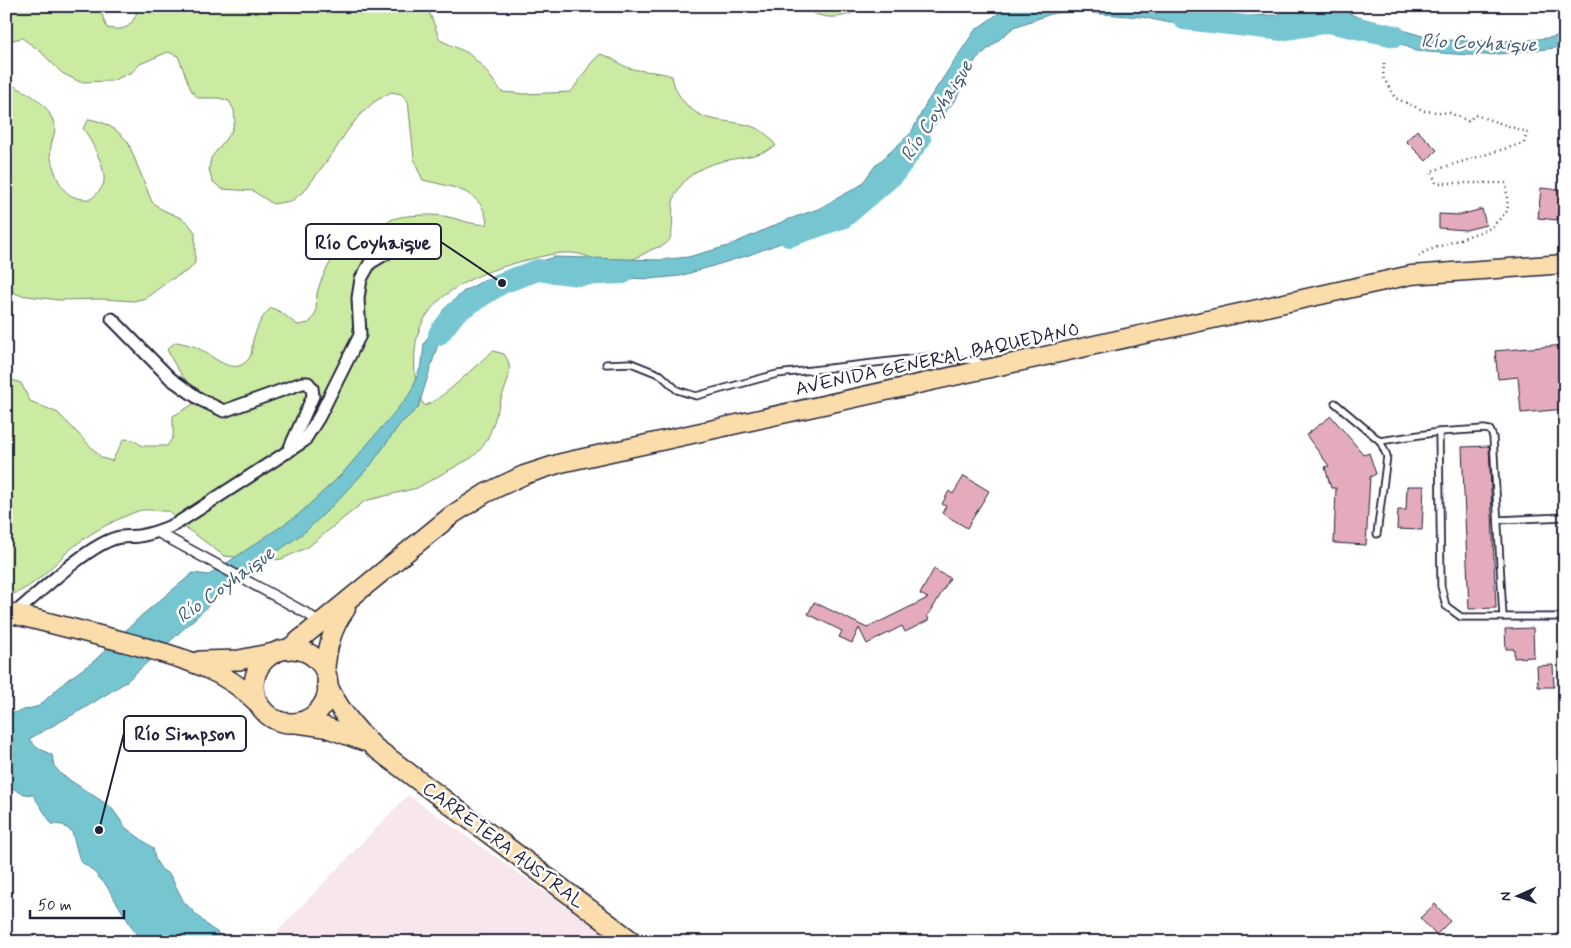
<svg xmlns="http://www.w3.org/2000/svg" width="1571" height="948" font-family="Mynerve,sans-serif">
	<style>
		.built { fill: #f7e6eb }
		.green { fill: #cbeaa2; stroke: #76866e }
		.water { fill: #76c6d1; stroke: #548495 }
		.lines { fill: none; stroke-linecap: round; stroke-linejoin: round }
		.river { stroke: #76c6d1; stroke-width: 22 }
		.building { fill: #e4abbc; stroke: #22223b }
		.service-casing { stroke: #22223b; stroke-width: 9 }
		.pedestrian-casing { stroke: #22223b; stroke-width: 12 }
		.minor-casing { stroke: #22223b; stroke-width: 15 }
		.primary-casing { stroke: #22223b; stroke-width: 21 }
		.trunk-casing { stroke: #22223b; stroke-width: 22 }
		.path { stroke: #22223b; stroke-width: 2.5; stroke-dasharray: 1 4; stroke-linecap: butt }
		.service { stroke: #fff; stroke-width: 5.5 }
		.pedestrian { stroke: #fff; stroke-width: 9 }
		.minor { stroke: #fff; stroke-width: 11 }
		.primary { stroke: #faddab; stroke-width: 18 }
		.trunk { stroke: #faddab; stroke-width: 19 }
		.labels { text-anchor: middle; stroke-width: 5; stroke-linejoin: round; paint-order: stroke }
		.street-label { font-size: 19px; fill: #22223b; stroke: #fff }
		.water-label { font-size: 20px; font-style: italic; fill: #3f5b70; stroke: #fff }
		.leader { fill: none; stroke: #22223b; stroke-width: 2 }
		.callout-dot { fill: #22223b; stroke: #fff; stroke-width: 2 }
		.callout { fill: #fff; stroke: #22223b; stroke-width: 2 }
		.callout-label { font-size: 20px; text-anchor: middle; font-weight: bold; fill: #22223b }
	</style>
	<rect width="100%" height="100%" fill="#fff"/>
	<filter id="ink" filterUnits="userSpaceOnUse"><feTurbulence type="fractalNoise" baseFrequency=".02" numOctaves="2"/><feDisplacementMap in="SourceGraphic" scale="10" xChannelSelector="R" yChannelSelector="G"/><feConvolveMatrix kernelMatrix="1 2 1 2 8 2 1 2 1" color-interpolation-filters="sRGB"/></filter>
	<g filter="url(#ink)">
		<polygon class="built" points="408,795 616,942 276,942 272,937"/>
		<g class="green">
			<path d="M 6,6 L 101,6 L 103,18 L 107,28 C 128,32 133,25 139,6 L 427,6 L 440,40 L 468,53 L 483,67 L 502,92 L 525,94 L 571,92 L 592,62 L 600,54 C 613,57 618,64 629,68 C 643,72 658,71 672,76 C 674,87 678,95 685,103 C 707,128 733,116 760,130 C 767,134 771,139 776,146 C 749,163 716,154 689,177 C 684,181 678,189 675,195 C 669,209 678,238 664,245 C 661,247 657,247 653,249 C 643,254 630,262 619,264 C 605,266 586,253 571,253 C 553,252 537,258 519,262 C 474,274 418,297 415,351 C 414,368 414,393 425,406 C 451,393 470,369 493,351 L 504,354 C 506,357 508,360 509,364 C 511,377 505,388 501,399 C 494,420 490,445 471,458 L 417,488 L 365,501 L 308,547 L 282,559 L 272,560 L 224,556 L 192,532 L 183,527 L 169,511 C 159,512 147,508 138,511 C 119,518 93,531 77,544 C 55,561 35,590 6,596 L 6,517 L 8,513 L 6,510 L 6,382 L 12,380 L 21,383 L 30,401 L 58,413 L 102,458 L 112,461 L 124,439 L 134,440 L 142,446 L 167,446 L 173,437 L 173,416 L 192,405 L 197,395 C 193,386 188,383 182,375 C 176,367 171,359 167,349 L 176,342 C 183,343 191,345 198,348 C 210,354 229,373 243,364 C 255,356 250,348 254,337 C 258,325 262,316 271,308 C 283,311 288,319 298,325 L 309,323 C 319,312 315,308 317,294 C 319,284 325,271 330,263 C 339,249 377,225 393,219 C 402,215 432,214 443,216 C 458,218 472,226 487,224 C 484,189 450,187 423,180 L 418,170 L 414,158 L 408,101 L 401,94 L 391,92 L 374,102 L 359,116 L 347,131 L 335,150 L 305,190 L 292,201 L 273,204 L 253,191 L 222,189 L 212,181 L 209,169 L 211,158 L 231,132 L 235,121 L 234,110 L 229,101 L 219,98 L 198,98 L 191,90 L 178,56 L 168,52 L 140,64 L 132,72 L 112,81 L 80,82 L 62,73 L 40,51 L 22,38 L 13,40 L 6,44 Z"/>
			<path d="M 813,6 L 867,6 C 847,17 830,22 809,11 Z"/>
			<path d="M 6,82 C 26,92 46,100 54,123 C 57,131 52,138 51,146 C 49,154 52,164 55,172 C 62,191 69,200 91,199 C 97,193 104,188 104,180 C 105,165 91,141 83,128 L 89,119 C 106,122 117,129 128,142 L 152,202 L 161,209 L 179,217 L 188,223 L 195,232 L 195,263 L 189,270 L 170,280 L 146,298 L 134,301 L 102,299 L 59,300 L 19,295 L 6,288 Z"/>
		</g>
		<path class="water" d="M 1009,6 L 1164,6 L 1206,14 L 1250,16 L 1278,15 L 1292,6 L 1335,6 L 1355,16 L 1436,40 L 1522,41 L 1554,37 L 1565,33 L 1565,47 L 1488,55 L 1467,55 L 1415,51 L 1404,45 L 1353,25 L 1342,23 L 1325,29 L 1295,31 L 1282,26 L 1268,24 L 1228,22 L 1165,22 L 1142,17 L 1076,12 L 1054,13 L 1014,27 L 976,59 L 956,99 L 916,147 L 874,194 L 837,217 L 794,238 L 749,255 L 680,276 L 649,279 L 627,278 L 571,272 L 537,276 L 491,286 L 462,304 L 438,344 L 418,408 L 400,424 L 370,466 L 330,508 L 306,531 L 257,566 L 218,597 L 126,682 L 83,709 L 29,739 L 36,747 L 52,755 L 54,766 L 62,775 L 111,807 L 126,828 L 153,848 L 155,859 L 161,869 L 170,875 L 184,902 L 209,927 L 218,933 L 222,942 L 141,942 L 106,885 L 90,868 L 80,861 L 72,832 L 63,825 L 52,824 L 33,795 C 20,794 13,791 6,779 L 6,715 L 39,706 L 66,681 L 94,661 L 142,615 L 193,573 L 209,575 L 298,515 L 341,475 L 360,453 L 410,394 L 422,363 L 424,344 L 444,309 L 464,291 L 485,280 L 554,257 L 660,260 L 688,257 L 728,246 L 784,221 L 818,209 L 861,185 L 875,166 L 911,133 L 927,102 L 975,30 Z"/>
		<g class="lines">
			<g class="river">
				<polyline points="1184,19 1282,30 1328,22 1395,36"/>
				<polyline points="789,236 844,217 893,175 920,139"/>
				<polyline points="439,334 456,312 502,283 538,270 579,275 623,273"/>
			</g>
		</g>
		<g class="building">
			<polygon points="1417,130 1437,150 1426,161 1406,141"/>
			<polygon points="1541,188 1560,190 1557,220 1538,218"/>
			<polygon points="1482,209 1486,225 1466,230 1439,228 1439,214 1460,215"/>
			<polygon points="1565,345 1565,409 1521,413 1518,377 1498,379 1495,351"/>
			<polygon points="1331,416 1364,455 1369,453 1376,474 1370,477 1366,545 1334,543 1336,488 1331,488 1325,467 1329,466 1306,435"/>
			<polygon points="1489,446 1496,608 1469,609 1462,447"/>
			<polygon points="964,476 989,491 967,528 942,513 946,506 942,504 949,491 953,494"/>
			<polygon points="1407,486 1424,486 1422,530 1397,529 1398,510 1406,510"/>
			<polygon points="934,569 950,578 930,613 927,615 929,620 905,632 902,626 867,644 859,628 852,643 839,637 842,631 808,614 814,602 867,628 928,598 920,594"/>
			<polygon points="1533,628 1534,657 1514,658 1514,649 1506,649 1505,629"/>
			<polygon points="1553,665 1554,687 1538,687 1537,666"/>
			<polygon points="1435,904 1450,921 1436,935 1420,918"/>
		</g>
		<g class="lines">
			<g class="service-casing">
				<g id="service">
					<polyline points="606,364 631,363 661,375 677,390 696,396 777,374 927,357 977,361 985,365"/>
					<polyline points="1335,403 1380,441 1387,456 1377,534"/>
					<polyline points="1439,432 1441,586 1446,606 1461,617 1565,617"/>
					<polyline points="1380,441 1439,432 1484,429 1490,430 1493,437 1503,617"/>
					<polyline points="1498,520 1565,517"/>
				</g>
			</g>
			<g class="pedestrian-casing">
				<polyline id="pedestrian" points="157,532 306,613 321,623"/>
			</g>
			<g class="minor-casing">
				<g id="minor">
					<polyline points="112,319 171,379 201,400 224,411 302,383 308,383 312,388 313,396 288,452"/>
					<path d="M 14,614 C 39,593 87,546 116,538 C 123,536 132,537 139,536 C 153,534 164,529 176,524 L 304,441 L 319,417 L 360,335 L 358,298 L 361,279 L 370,263 L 395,248"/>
				</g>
			</g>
			<g class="primary-casing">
				<g id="primary">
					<polyline points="287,650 452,515 486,493 524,475 561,463 1411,275 1565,264"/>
					<path d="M 325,673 C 327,649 331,629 346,609"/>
				</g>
			</g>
			<g class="trunk-casing">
				<g id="trunk">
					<path d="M 6,612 C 46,622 85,632 125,642 C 174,656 220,665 258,703"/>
					<circle cx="291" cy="686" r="37"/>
					<polyline points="200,661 239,660 274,653"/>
					<path d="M 327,684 C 338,709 354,728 374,747 L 633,942"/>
					<polyline points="297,723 325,727 364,741"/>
				</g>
			</g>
			<polyline class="path" points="1384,63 1383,77 1395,98 1425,111 1450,113 1468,121 1475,115 1527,132 1524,143 1431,171 1436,183 1506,183 1508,210 1491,228 1424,252 1418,257 1418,260"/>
			<use href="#service" class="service"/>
			<use href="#pedestrian" class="pedestrian"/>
			<use href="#minor" class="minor"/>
			<use href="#primary" class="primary"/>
			<use href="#trunk" class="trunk"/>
		</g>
	</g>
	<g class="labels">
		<g class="street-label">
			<text transform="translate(937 358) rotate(-12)" y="7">AVENIDA GENERAL BAQUEDANO</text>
			<text transform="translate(504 844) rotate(37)" y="7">CARRETERA AUSTRAL</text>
		</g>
		<g class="water-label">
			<text transform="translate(1479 42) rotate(2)" y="7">Río Coyhaique</text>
			<text transform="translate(936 110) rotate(-57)" y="7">Río Coyhaique</text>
			<text transform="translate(225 584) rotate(-36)" y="7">Río Coyhaique</text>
		</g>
	</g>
	<path class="leader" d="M502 283L441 242M99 830L124 733"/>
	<g class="callout-dot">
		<circle cx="502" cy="283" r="5"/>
		<circle cx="99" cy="830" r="5"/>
	</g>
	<g class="callout">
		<rect x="306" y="224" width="135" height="35" rx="5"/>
		<rect x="124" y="716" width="122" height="35" rx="5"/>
	</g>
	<g class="callout-label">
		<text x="373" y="249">Río Coyhaique</text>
		<text x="185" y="740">Río Simpson</text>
	</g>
	<rect width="1571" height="948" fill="none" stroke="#fff" stroke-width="25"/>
	<rect x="12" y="12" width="1546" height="923" fill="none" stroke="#22223b" stroke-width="2" filter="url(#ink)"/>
	<g transform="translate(1518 896) rotate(268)" stroke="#ffffff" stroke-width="4" paint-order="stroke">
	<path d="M0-4L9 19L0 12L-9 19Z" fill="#22223b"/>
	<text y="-8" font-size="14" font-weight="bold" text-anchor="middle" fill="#22223b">N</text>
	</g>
	<path d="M30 910v8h94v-8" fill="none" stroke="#22223b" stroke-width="2.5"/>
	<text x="38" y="910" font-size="15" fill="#22223b" stroke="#ffffff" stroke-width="4" paint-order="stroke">50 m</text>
</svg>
